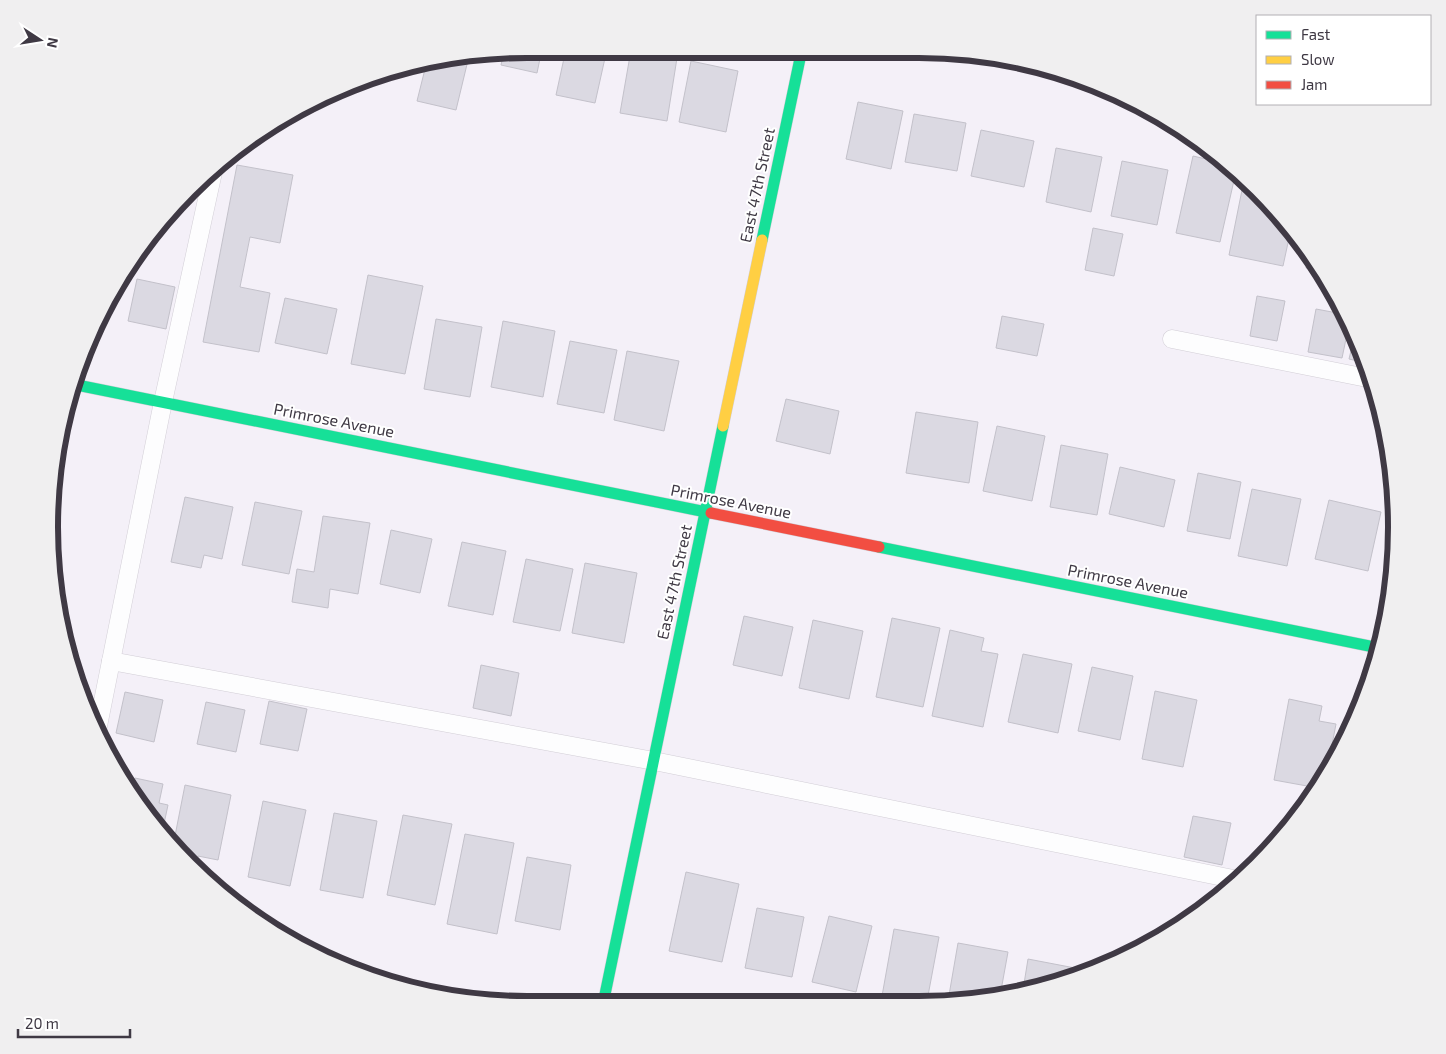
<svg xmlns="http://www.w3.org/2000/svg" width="1446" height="1054" font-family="'Exo 2',sans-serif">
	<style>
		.building { fill: #dbd9e2; stroke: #c3c1ca }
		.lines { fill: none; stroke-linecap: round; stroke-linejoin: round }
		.lane-casing { stroke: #d2ced6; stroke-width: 19 }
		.fast-casing { stroke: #d2ced6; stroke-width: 12 }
		.slow-casing { stroke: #d2ced6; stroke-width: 12 }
		.jam-casing { stroke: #d2ced6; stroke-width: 12 }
		.lane { stroke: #fdfdfe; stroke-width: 18 }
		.fast { stroke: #16e098; stroke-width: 11 }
		.slow { stroke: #ffcf43; stroke-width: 11 }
		.jam { stroke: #f24e42; stroke-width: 11 }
		.labels { text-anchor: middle; stroke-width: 4; stroke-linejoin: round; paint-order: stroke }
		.street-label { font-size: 16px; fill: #3f3944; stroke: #fff }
		.rim { fill: none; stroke: #3f3944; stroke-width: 6 }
	</style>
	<rect width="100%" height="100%" fill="#f4f0f8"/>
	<g class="building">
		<polygon points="527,49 542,49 537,73 501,65 504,52"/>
		<polygon points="566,49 607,49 595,103 556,95"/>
		<polygon points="631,50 677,58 667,121 620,113"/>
		<polygon points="469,56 456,110 417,101 425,69 416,66 417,63"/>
		<polygon points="691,61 738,71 726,132 679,122"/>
		<polygon points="858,102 903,111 891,169 846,159"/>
		<polygon points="914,114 966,123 957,171 905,162"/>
		<polygon points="981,130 1034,141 1024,187 971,176"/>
		<polygon points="1056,148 1102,157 1091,212 1046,202"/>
		<polygon points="1193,156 1219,162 1235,176 1220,242 1176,233"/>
		<polygon points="1122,161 1168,170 1157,225 1111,216"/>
		<polygon points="237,165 293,175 280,243 250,237 240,287 270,293 259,352 203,342"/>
		<polygon points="1243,185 1291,229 1283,266 1229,255"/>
		<polygon points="1093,228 1123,234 1114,276 1085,270"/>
		<polygon points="1309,253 1320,271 1306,268"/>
		<polygon points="368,275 423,286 405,374 351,364"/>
		<polygon points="137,279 175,287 166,329 128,321"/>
		<polygon points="1257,296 1285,301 1277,341 1250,336"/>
		<polygon points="285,298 337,309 327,354 275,343"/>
		<polygon points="1316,309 1348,315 1350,320 1342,358 1308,352"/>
		<polygon points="1002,316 1044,324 1037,356 996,348"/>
		<polygon points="436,319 482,327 470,397 424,389"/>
		<polygon points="503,321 555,331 543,397 491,387"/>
		<polygon points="1355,334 1366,363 1349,359"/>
		<polygon points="570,341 617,350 604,413 557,404"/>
		<polygon points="627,351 679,361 664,431 614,420"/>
		<polygon points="786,399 839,411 830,454 776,441"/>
		<polygon points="916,412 978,422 969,483 906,473"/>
		<polygon points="997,426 1045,436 1032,501 983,491"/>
		<polygon points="1061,445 1108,454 1097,515 1050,507"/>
		<polygon points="1120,467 1175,480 1164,527 1109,514"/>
		<polygon points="1198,473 1241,482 1230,539 1187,531"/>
		<polygon points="1252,489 1301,499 1287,566 1238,556"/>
		<polygon points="185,497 233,507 222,559 204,555 201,568 171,562"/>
		<polygon points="1329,500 1381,512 1368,571 1315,559"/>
		<polygon points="255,502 302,511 289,574 242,565"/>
		<polygon points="323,516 370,523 358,594 330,589 328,608 292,602 297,569 314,572"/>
		<polygon points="391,530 432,539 420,593 380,584"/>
		<polygon points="1395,541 1394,578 1387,577"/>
		<polygon points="462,542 506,551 493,615 448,606"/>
		<polygon points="526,559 573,569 560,631 513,622"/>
		<polygon points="585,563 637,573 624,643 572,633"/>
		<polygon points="744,616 793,627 782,676 733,665"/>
		<polygon points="892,618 940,628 923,707 876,697"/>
		<polygon points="813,620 863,631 849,699 799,688"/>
		<polygon points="950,630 984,638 981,651 998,654 983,727 932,716"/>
		<polygon points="1023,654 1072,664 1058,733 1008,722"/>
		<polygon points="481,665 519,673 511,716 473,708"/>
		<polygon points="1092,667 1133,676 1120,740 1078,731"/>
		<polygon points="1155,691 1197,700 1183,767 1142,759"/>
		<polygon points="125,692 163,700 154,742 116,733"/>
		<polygon points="1289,699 1322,706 1319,721 1336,724 1326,776 1318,788 1274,780"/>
		<polygon points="269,701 307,709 298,751 260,744"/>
		<polygon points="206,702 245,710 236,752 197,744"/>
		<polygon points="1347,727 1351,727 1343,745"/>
		<polygon points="135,778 163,784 159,803 168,805 162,833 148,818 132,791"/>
		<polygon points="185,785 231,795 218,860 198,856 196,867 193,867 173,846"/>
		<polygon points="263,801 306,810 290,886 248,877"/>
		<polygon points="334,813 377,821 363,898 320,890"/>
		<polygon points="403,815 452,824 435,905 387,895"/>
		<polygon points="1193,816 1231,823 1222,865 1184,857"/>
		<polygon points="465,834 514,843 497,934 447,924"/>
		<polygon points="527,857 571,865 560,930 515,921"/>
		<polygon points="686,872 739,884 722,962 669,951"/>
		<polygon points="757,908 804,917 792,977 745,968"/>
		<polygon points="829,916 872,926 856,992 812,982"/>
		<polygon points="894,929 939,937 927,1001 911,1002 882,996"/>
		<polygon points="958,943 1008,952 1000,996 982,1001 948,1001"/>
		<polygon points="1028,959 1075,968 1073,977 1023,990"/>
	</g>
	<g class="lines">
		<g class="lane-casing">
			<g id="lane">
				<polyline points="1172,339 1372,379"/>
				<polyline points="111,661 654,761 1238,880"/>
				<polyline points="97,731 163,402 213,172"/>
			</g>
		</g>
		<g class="fast-casing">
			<g id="fast">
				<polyline points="762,240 802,49"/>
				<polyline points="77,385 711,513"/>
				<polyline points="879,547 1379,648"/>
				<polyline points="603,1004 723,426"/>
			</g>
		</g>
		<g class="slow-casing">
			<polyline id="slow" points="723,426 762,240"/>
		</g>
		<g class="jam-casing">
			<polyline id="jam" points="711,513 879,547"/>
		</g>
		<use href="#lane" class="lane"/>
		<use href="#fast" class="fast"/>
		<use href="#slow" class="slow"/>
		<use href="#jam" class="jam"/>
	</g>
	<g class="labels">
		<g class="street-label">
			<text transform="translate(757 185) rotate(-78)" y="6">East 47th Street</text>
			<text transform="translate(334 420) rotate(11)" y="6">Primrose Avenue</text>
			<text transform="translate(731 501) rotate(11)" y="6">Primrose Avenue</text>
			<text transform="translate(1128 581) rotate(11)" y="6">Primrose Avenue</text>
			<text transform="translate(674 582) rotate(-78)" y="6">East 47th Street</text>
		</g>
	</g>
	<path d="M0 0H1446V1054H0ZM527 58H919A469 469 0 0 1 1388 527V527A469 469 0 0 1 919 996H527A469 469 0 0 1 58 527V527A469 469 0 0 1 527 58Z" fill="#f0eff0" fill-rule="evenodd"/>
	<path class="rim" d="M527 58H919A469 469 0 0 1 1388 527V527A469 469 0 0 1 919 996H527A469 469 0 0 1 58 527V527A469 469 0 0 1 527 58Z"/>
	<rect x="1256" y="15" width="175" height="90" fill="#ffffff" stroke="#b2b0b4"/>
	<rect x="1266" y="31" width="25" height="8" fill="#16e098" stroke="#b2b0b4"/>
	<text x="1301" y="40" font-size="15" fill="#3f3944">Fast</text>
	<rect x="1266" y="56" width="25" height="8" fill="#ffcf43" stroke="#b2b0b4"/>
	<text x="1301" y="65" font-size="15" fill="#3f3944">Slow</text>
	<rect x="1266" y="81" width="25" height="8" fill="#f24e42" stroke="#b2b0b4"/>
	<text x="1301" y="90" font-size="15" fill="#3f3944">Jam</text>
	<g transform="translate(40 40) rotate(102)" stroke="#ffffff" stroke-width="4" paint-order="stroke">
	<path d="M0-4L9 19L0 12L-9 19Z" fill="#3f3944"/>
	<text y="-8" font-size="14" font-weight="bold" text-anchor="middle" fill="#3f3944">N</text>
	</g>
	<path d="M18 1029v8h112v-8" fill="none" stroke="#3f3944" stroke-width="2.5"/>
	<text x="25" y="1029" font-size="15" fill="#3f3944" stroke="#ffffff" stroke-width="4" paint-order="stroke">20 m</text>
</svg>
